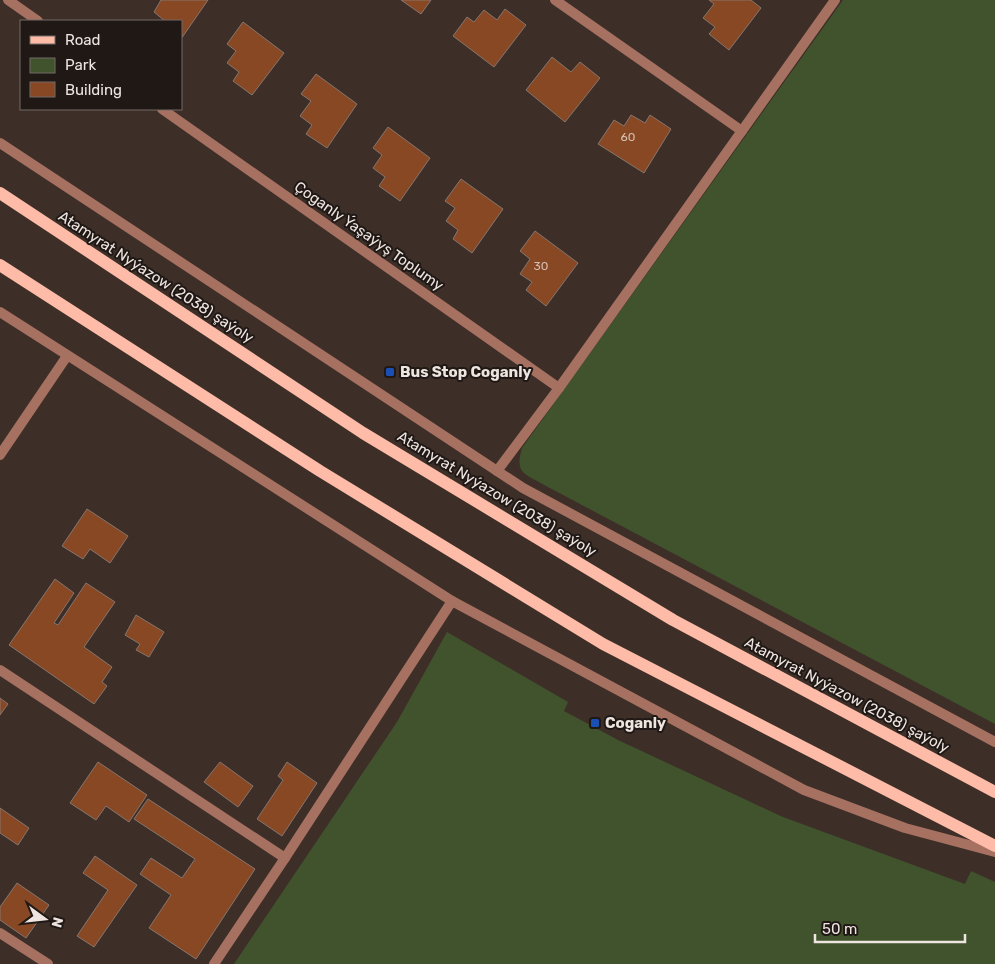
<svg xmlns="http://www.w3.org/2000/svg" width="995" height="964" font-family="Rubik,sans-serif">
	<style>
		.green { fill: #40532d }
		.building { fill: #884824; stroke: #86766e }
		.lines { fill: none; stroke-linecap: round; stroke-linejoin: round }
		.street { stroke: #a67161; stroke-width: 10 }
		.primary { stroke: #febca8; stroke-width: 12 }
		.transit-dot { fill: #1a4fb4; stroke: #1f1815; stroke-width: 2 }
		.labels { text-anchor: middle; stroke-width: 4; stroke-linejoin: round; paint-order: stroke }
		.number-label { font-size: 12px; fill: #d4bdb1 }
		.street-label { font-size: 15px; fill: #eee4e0; stroke: #1f1815 }
		.poi-label { font-size: 15px; font-weight: bold; fill: #eee4e0; stroke: #1f1815; text-anchor: start }
	</style>
	<rect width="100%" height="100%" fill="#3d2f28"/>
	<g class="green">
		<path d="M 843,0 L 995,0 L 995,724 L 548,487 C 526,474 514,475 522,448 Z"/>
		<polygon points="447,632 568,702 564,711 618,740 783,817 965,884 971,871 995,882 995,964 234,964 397,722"/>
	</g>
	<g class="building">
		<polygon points="161,0 208,0 181,39 181,21 165,21 154,12"/>
		<polygon points="401,0 431,0 421,14"/>
		<polygon points="709,0 751,0 761,8 729,50 709,34 715,27 703,18 714,4"/>
		<polygon points="505,9 526,25 494,67 453,36 467,17 474,22 484,10 497,20"/>
		<polygon points="243,22 284,53 252,95 233,81 239,72 227,63 236,51 227,44"/>
		<polygon points="552,57 571,72 580,62 600,78 565,122 526,90"/>
		<polygon points="316,74 357,104 327,148 306,134 312,125 300,116 311,101 301,94"/>
		<polygon points="631,115 645,123 650,115 671,129 644,173 598,144 614,120 624,126"/>
		<polygon points="388,127 430,158 400,201 379,186 385,177 373,168 382,155 373,148"/>
		<polygon points="461,179 503,209 472,253 453,239 458,230 446,221 455,208 445,201"/>
		<polygon points="535,231 578,263 546,306 526,290 532,282 520,274 530,259 520,251"/>
		<polygon points="87,509 128,536 110,563 90,549 83,559 62,546"/>
		<polygon points="55,579 74,593 54,623 58,625 86,583 115,602 84,647 112,667 102,682 107,686 94,704 9,645"/>
		<polygon points="136,615 164,632 149,657 136,650 140,644 125,635"/>
		<polygon points="0,698 8,704 0,715"/>
		<polygon points="98,762 147,795 129,822 106,806 96,820 70,803"/>
		<polygon points="220,762 253,786 238,807 204,782"/>
		<polygon points="287,762 317,783 282,836 257,819 283,780 278,776"/>
		<polygon points="148,799 255,869 196,959 149,928 171,895 140,874 151,858 182,878 195,859 134,819"/>
		<polygon points="0,808 29,828 18,845 0,833"/>
		<polygon points="95,856 137,885 94,947 77,936 108,890 83,873"/>
		<polygon points="17,883 49,905 26,938 0,920 0,907"/>
	</g>
	<g class="lines">
		<g class="street">
			<polyline points="8,0 38,21"/>
			<polyline points="555,0 742,131"/>
			<polyline points="162,109 559,388"/>
			<polyline points="0,143 523,488 995,742"/>
			<polyline points="0,312 452,601 804,790 905,828 995,852"/>
			<polyline points="0,455 67,356"/>
			<polyline points="497,471 559,388 835,0"/>
			<polyline points="0,670 285,858"/>
			<polyline points="0,933 48,964"/>
			<polyline points="214,964 285,858 452,601"/>
		</g>
		<g class="primary">
			<polyline points="0,193 363,433 673,620 995,792"/>
			<polyline points="0,265 320,471 603,644 995,846"/>
		</g>
	</g>
	<g class="transit-dot">
		<rect x="385" y="367" width="10" height="10" rx="2.5"/>
		<rect x="590" y="718" width="10" height="10" rx="2.5"/>
	</g>
	<g class="labels">
		<g class="number-label">
			<text x="628" y="141">60</text>
			<text x="541" y="270">30</text>
		</g>
		<g class="street-label">
			<text transform="translate(369 236) rotate(35)" y="5">Çoganly Ýaşaýyş Toplumy</text>
			<text transform="translate(156 277) rotate(33)" y="5">Atamyrat Nyýazow (2038) şaýoly</text>
			<text transform="translate(497 494) rotate(31)" y="5">Atamyrat Nyýazow (2038) şaýoly</text>
			<text transform="translate(847 695) rotate(28)" y="5">Atamyrat Nyýazow (2038) şaýoly</text>
		</g>
		<g class="poi-label">
			<text x="400" y="377">Bus Stop Coganly</text>
			<text x="605" y="728">Coganly</text>
		</g>
	</g>
	<rect x="20" y="20" width="162" height="90" fill="#1f1815" stroke="#726a66"/>
	<rect x="30" y="36" width="25" height="8" fill="#febca8" stroke="#726a66"/>
	<text x="65" y="45" font-size="15" fill="#eee4e0">Road</text>
	<rect x="30" y="58" width="25" height="15" fill="#40532d" stroke="#726a66"/>
	<text x="65" y="70" font-size="15" fill="#eee4e0">Park</text>
	<rect x="30" y="82" width="25" height="15" fill="#884824" stroke="#726a66"/>
	<text x="65" y="95" font-size="15" fill="#eee4e0">Building</text>
	<g transform="translate(45 919) rotate(105)" stroke="#1f1815" stroke-width="4" paint-order="stroke">
	<path d="M0-4L9 19L0 12L-9 19Z" fill="#eee4e0"/>
	<text y="-8" font-size="14" font-weight="bold" text-anchor="middle" fill="#eee4e0">N</text>
	</g>
	<path d="M815 934v8h150v-8" fill="none" stroke="#eee4e0" stroke-width="2.5"/>
	<text x="822" y="934" font-size="15" fill="#eee4e0" stroke="#1f1815" stroke-width="4" paint-order="stroke">50 m</text>
</svg>
